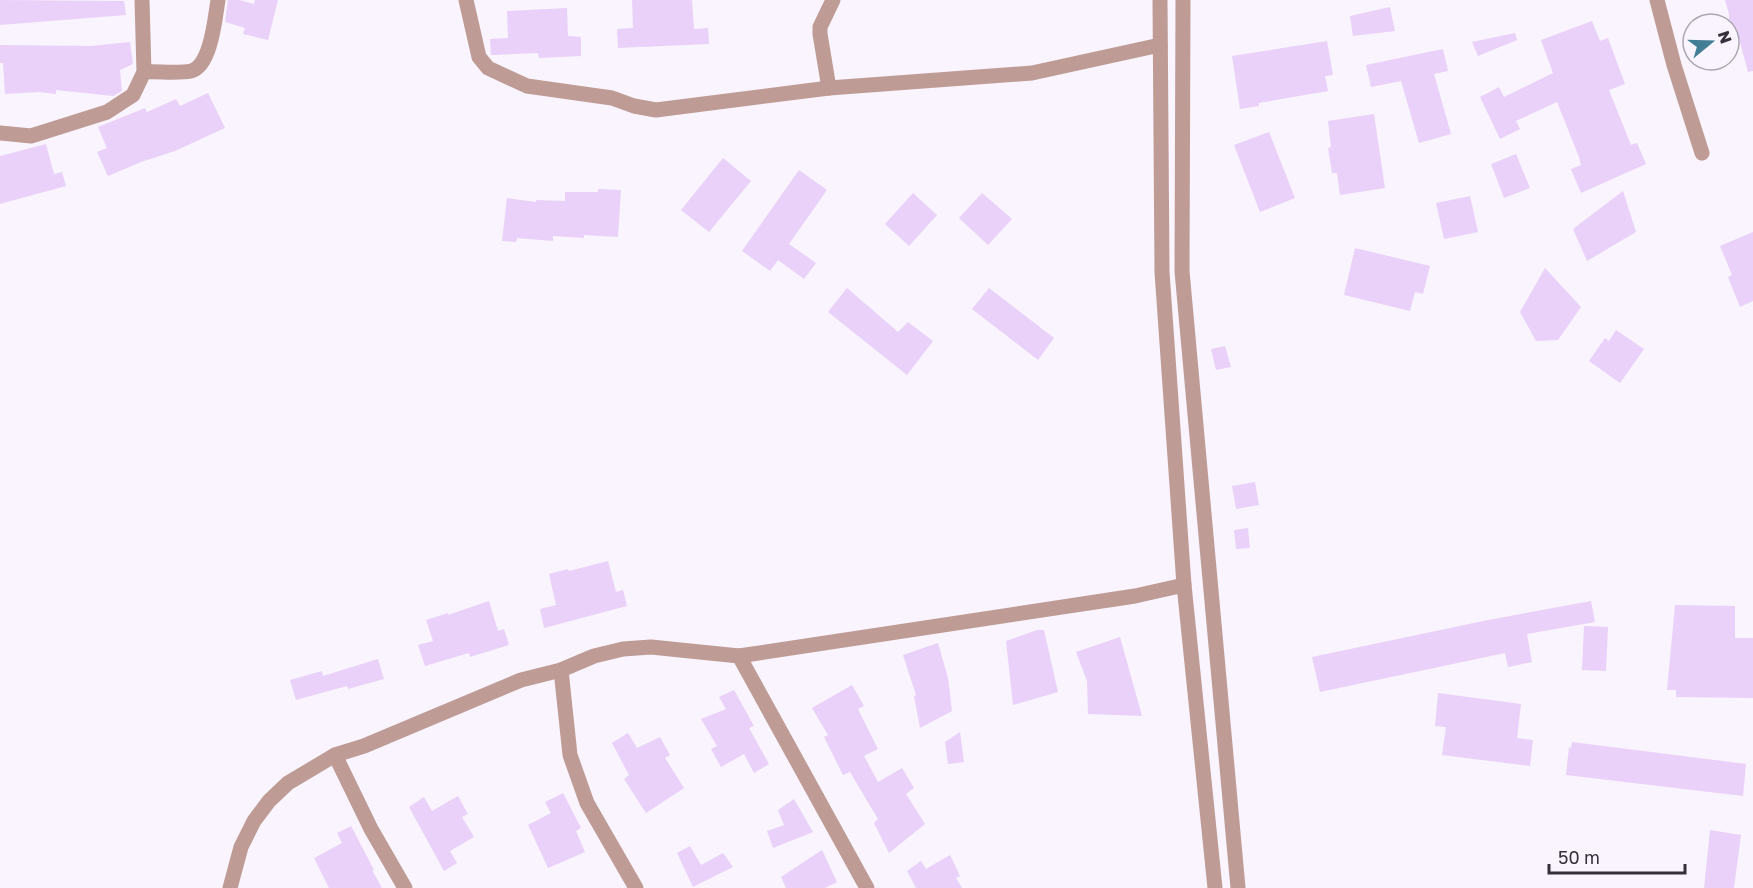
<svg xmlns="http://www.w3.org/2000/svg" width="1753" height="888" font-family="'Golos Text',sans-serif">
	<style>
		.building { fill: #e9d1f9 }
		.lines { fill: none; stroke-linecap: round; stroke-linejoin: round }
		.minor { stroke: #bf9b95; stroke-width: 15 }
	</style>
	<rect width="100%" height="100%" fill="#f9f4fd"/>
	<g class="building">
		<polygon points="0,0 124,1 126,15 0,25"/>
		<polygon points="228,0 239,0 254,4 255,0 278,0 268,40 243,34 245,28 225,22"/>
		<polygon points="632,0 692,0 694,29 708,28 709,44 618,48 617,29 633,28"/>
		<polygon points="1725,0 1753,0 1753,71 1748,72 1737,31 1729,33 1729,14"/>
		<polygon points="1390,7 1395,31 1353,36 1350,16"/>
		<polygon points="567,8 568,36 581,37 581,56 539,58 538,53 491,55 490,39 508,38 507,11"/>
		<polygon points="1592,21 1600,41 1608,38 1625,84 1609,90 1631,145 1637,143 1646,164 1581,193 1571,169 1581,165 1579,157 1557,102 1516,121 1520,129 1500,139 1480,97 1499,87 1504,97 1553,73 1541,40"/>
		<polygon points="1515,33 1517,40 1478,56 1472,42"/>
		<polygon points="1327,41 1333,75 1325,76 1328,91 1259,103 1259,106 1240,109 1232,56"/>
		<polygon points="130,42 133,64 120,70 122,91 113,96 56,90 56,94 39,92 5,94 3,63 0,63 0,45 91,46"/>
		<polygon points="1443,49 1448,71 1434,74 1451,134 1419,143 1401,81 1371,87 1366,65"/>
		<polygon points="208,93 225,128 175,151 141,162 108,176 97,152 107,148 98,127 145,108 147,112 176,99 180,106"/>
		<polygon points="1374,114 1385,188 1340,195 1337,173 1332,173 1328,148 1331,147 1328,121"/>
		<polygon points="1269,132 1295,198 1260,212 1234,145"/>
		<polygon points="46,144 54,174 62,172 66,186 0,204 0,156"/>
		<polygon points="1516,154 1530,188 1504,198 1491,164"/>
		<polygon points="723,158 751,181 709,232 681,210"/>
		<polygon points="799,170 827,190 789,244 816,263 804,279 778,260 770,271 742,251"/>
		<polygon points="598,189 621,190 618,237 584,235 584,238 553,236 553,241 517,238 516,242 502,241 507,198 536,202 536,200 565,201 565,192 598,192"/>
		<polygon points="1623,191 1636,232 1587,261 1573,229"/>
		<polygon points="913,193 937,215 909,246 885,224"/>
		<polygon points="982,193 1012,219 988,245 959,218"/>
		<polygon points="1470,196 1478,232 1444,239 1436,203"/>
		<polygon points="1753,232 1753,301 1740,307 1728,277 1732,275 1720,246"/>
		<polygon points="1355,248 1430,266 1423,294 1415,292 1410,311 1344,295"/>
		<polygon points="1545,268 1581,307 1558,340 1536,341 1520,312"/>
		<polygon points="847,288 898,332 908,322 933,341 907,375 828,312"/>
		<polygon points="989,288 1054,338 1038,360 972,309"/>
		<polygon points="1616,330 1644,349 1620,383 1589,361 1605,338 1609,341"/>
		<polygon points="1225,346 1231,367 1216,370 1211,349"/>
		<polygon points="1255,482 1259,505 1236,509 1232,486"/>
		<polygon points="1248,528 1250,548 1236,549 1234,530"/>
		<polygon points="608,561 616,592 623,590 627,606 544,628 540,609 556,605 549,574 568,569 569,571"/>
		<polygon points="489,601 498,631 504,629 509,645 470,657 469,653 425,666 418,645 433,641 426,620 448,613 448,615"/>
		<polygon points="1591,601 1595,622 1527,634 1532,662 1508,667 1505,653 1320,692 1312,657 1488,620"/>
		<polygon points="1675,605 1735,606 1735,638 1753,638 1753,698 1676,697 1676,690 1667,690"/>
		<polygon points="1584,626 1608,627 1606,671 1582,670"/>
		<polygon points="1037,630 1044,630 1058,692 1013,705 1006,641"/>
		<polygon points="1120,637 1142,716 1088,714 1087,681 1076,652"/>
		<polygon points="938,643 948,678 952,711 920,728 914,696 916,695 903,655"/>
		<polygon points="378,659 384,679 348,689 347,686 296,700 290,680 322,671 323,676"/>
		<polygon points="852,685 864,706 858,709 878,749 864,756 878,782 902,768 914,788 906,794 925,824 889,853 874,823 878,819 850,772 843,775 824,737 828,735 812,708"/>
		<polygon points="734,690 754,726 749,728 769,764 754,773 744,754 721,767 711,749 717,746 701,719 726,709 719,697"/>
		<polygon points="1438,693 1521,704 1517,738 1533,740 1530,766 1442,755 1446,727 1435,726"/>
		<polygon points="960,732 964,762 948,764 945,742"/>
		<polygon points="628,733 637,748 660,737 670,755 665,758 684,788 646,813 624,779 629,775 612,743"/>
		<polygon points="1572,742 1746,764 1743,796 1566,775 1569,747 1571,748"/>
		<polygon points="563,793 581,828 576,831 585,852 548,868 528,825 551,813 545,802"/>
		<polygon points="458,796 468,814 462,817 474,837 450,851 457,863 444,871 409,807 424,797 432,811"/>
		<polygon points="794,799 813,832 773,848 767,831 784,825 778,810"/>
		<polygon points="351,826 374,870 372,870 382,888 329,888 314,858 342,843 337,833"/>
		<polygon points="1710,830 1741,835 1734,888 1704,888"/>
		<polygon points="690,846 701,865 723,853 733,867 693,887 677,853"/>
		<polygon points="822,850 837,882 825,888 786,888 781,877"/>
		<polygon points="950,855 960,876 956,878 962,888 916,888 907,871 921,861 926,869"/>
	</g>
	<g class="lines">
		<g class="minor">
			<polyline points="466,0 479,57 488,68 527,86 612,98 634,106 656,110 829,88 1032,73 1160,45"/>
			<polyline points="1160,0 1162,272 1184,585 1215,888"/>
			<polyline points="1183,0 1182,271 1238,888"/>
			<polyline points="1657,0 1674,65 1702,153"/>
			<path d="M 144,72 C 158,71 177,74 191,71 C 211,66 215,18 218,0"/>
			<polyline points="829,88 820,34 820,27 833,0"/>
			<polyline points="0,133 31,136 107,112 133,95 144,72 142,0"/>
			<polyline points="739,656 1135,596 1184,585"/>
			<polyline points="561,670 570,755 587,803 636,888"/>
			<polyline points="335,755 371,829 405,888"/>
			<polyline points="230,888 241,847 254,821 269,801 288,783 335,755 364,746 521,680 561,670 594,656 623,649 651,647 739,656 867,888"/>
		</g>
	</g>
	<g transform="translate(1711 42) rotate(71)"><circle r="28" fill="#f9f4fd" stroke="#aba6af" stroke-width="1.5"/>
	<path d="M0-4.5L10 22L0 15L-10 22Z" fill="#427f96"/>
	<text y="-9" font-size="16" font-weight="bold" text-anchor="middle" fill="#353039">N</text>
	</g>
	<path d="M1549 864v9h136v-9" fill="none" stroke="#353039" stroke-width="3"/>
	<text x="1558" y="864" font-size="18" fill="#353039" stroke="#f9f4fd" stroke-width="4.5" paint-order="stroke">50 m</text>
</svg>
